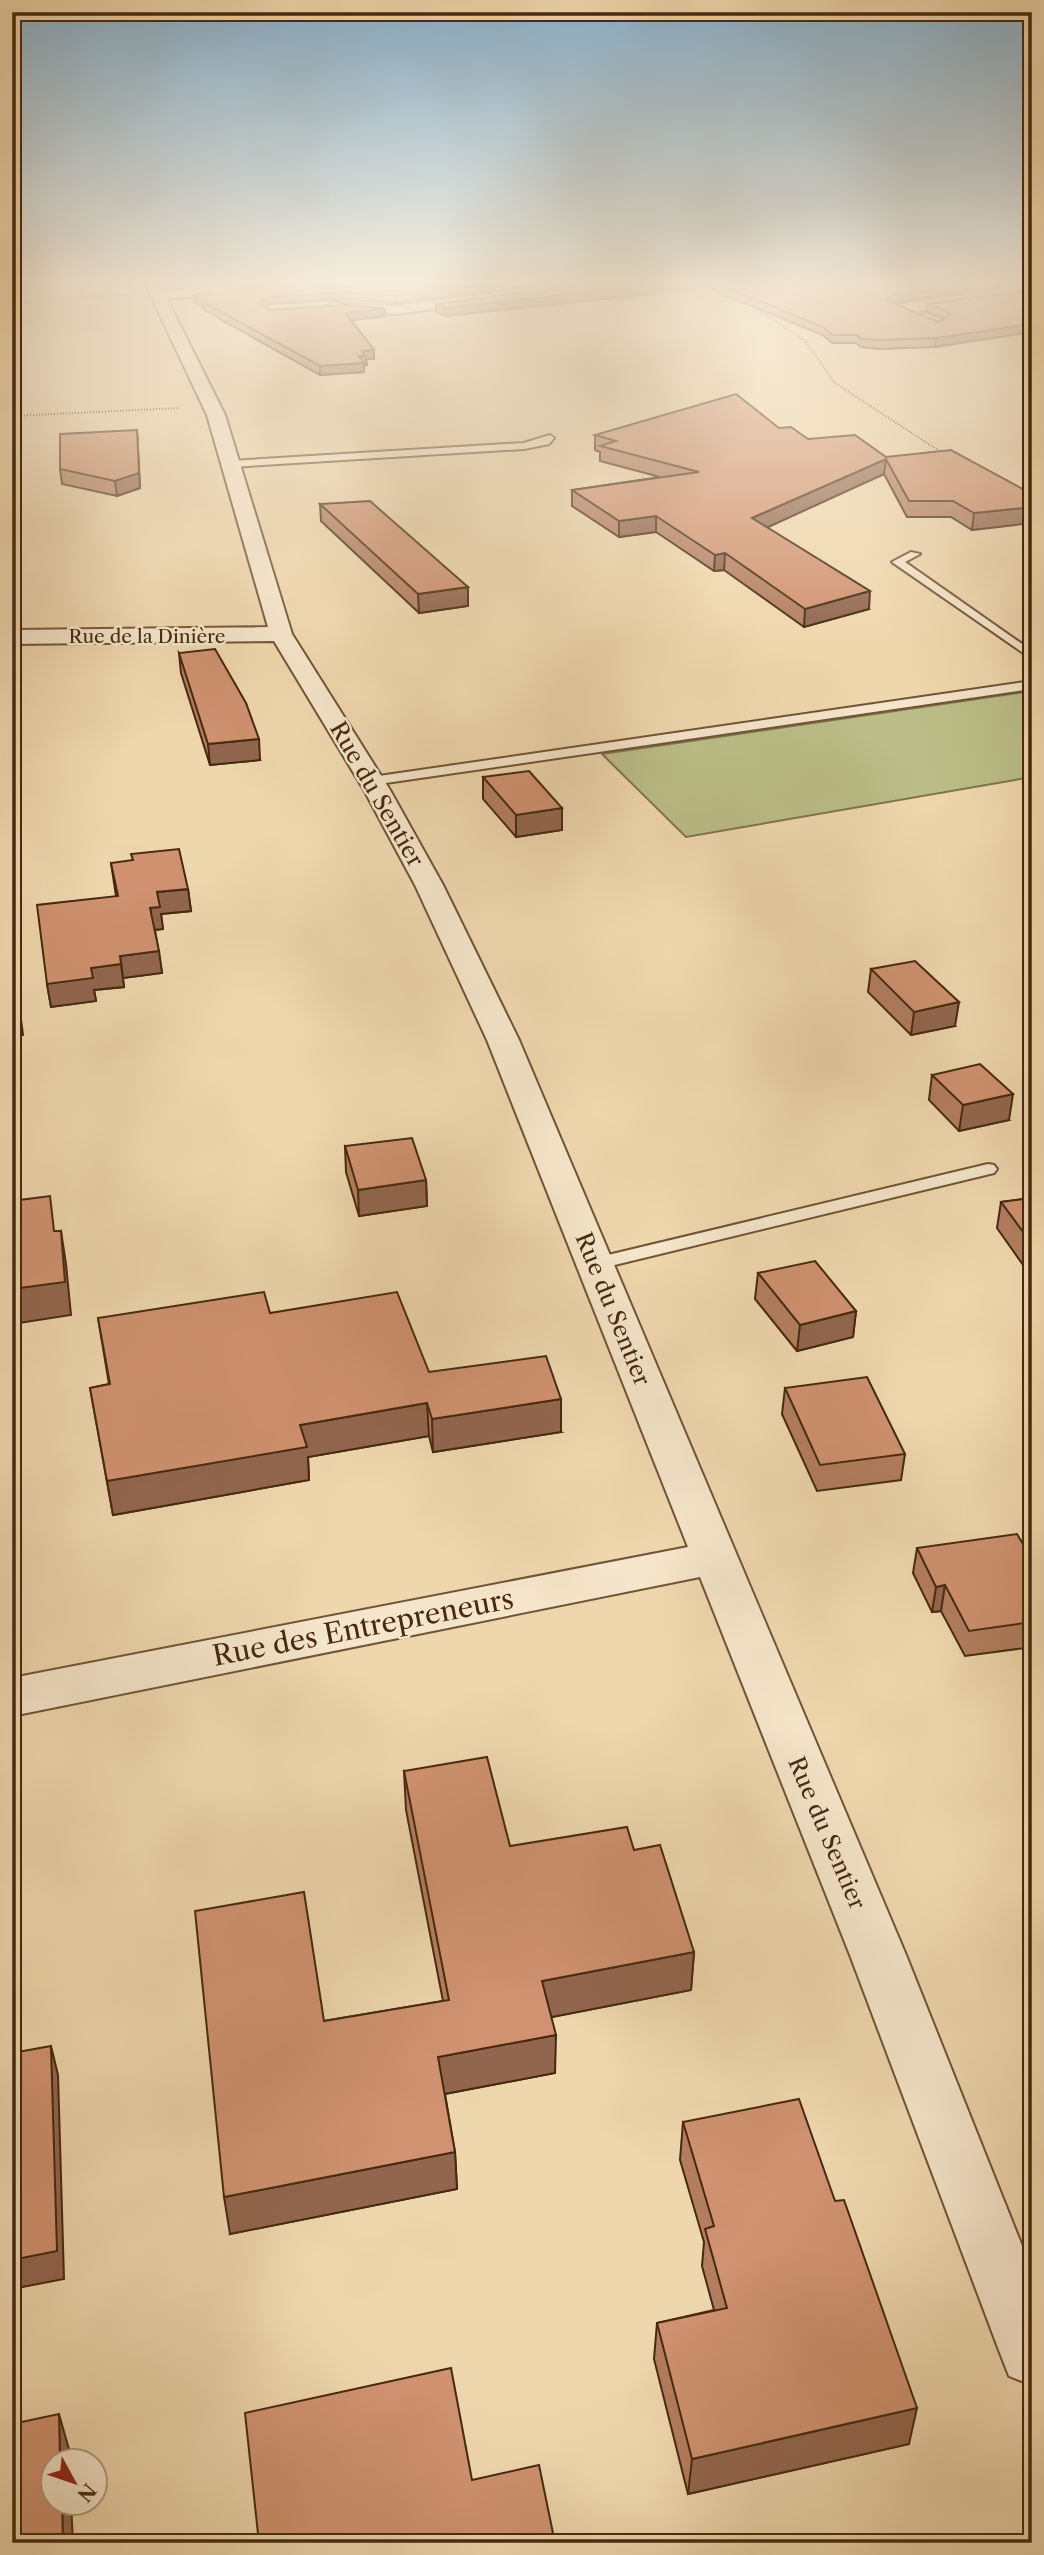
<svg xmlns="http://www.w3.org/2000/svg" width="1044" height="2555" font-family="'Libre Caslon Text',serif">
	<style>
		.green { fill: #bbbe88; stroke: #80744c; stroke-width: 2 }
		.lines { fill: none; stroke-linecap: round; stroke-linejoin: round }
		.service-casing { stroke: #705436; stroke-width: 4 }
		.minor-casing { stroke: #705436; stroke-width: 4 }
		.path { stroke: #46290f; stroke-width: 2; stroke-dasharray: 1 2; stroke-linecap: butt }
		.service { fill: #f5e5ca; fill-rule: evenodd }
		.minor { fill: #f5e5ca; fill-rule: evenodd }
		.wall { fill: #b37e60; stroke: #46290f; stroke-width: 2 }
		.shaded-wall { fill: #92664e; stroke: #46290f; stroke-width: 2 }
		.building { fill: #d09270; stroke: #46290f; stroke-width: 2 }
		.labels { text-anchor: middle; stroke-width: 5; stroke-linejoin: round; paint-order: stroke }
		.far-street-label { font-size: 19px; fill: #46290f; stroke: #f5e5ca }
		.street-label { font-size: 23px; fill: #46290f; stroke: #f5e5ca }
		.near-street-label { font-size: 28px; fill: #46290f; stroke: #f5e5ca }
	</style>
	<rect width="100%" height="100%" fill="#efd7ad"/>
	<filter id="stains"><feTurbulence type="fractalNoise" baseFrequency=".00286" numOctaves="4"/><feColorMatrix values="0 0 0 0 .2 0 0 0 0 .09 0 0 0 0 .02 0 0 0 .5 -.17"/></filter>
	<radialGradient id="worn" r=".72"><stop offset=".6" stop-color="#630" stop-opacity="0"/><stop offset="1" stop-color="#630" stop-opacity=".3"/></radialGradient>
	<polygon class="green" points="1032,691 1032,777 686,837 602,754"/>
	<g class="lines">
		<g class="service-casing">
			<g id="service">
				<polygon points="550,435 554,438 549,444 524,449 231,467 226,464 231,461 524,443"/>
				<polygon points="911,552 920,554 905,562 1032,651 1032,659 892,562"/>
				<polygon points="1032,681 1032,689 372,785 365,781 372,777"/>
				<polygon points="988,1164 994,1165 997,1169 994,1173 594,1270 584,1264 587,1260"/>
			</g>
		</g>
		<g class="minor-casing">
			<g id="minor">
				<polygon points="146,286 160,286 162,290 279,286 272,290 167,299 225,415 292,634 390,790 443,885 519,1040 906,1955 1032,2271 1032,2385 1009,2376 1000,2353 850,1955 700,1577 12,1716 12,1678 688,1547 487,1040 415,885 364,790 274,641 12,644 12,630 268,627 207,415"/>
				<polygon points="552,286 595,286 588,290 395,314 333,311 326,307 333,303 395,306"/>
				<polygon points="1032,286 1032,294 915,311 940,319 940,325 935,327 888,309 895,305"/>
			</g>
		</g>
		<g class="path">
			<polyline points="12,302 127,295"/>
			<polyline points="751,305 805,341 835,383 944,454"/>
			<polyline points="12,416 179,408"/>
		</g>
		<use href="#service" class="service"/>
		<use href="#minor" class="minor"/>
	</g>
	<g class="wall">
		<polygon points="262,286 530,286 395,303 346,299 270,304 265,307 270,310 384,308 385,316 351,320 374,350 374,359 366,359 367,365 364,365 364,372 320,375 204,310 204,308 194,302 193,295"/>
		<polygon points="578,286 1012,286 893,303 938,322 944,318 927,312 927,304 1032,289 935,347 880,349 861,347 856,343 832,343 823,335 707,288 445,316 436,312 436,304"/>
		<polygon points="779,428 808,439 886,457 1032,494 972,530 951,517 907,517 884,474 766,527 869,609 804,627 724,570 714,571 656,532 619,537 572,506 572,490 660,477 600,461 600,452 595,450 595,435"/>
		<polygon points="137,430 140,488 117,496 62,484 60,469"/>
		<polygon points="320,504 468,587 468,606 419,613 321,521"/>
		<polygon points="179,653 260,760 210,765 181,673"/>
		<polygon points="483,777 562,808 562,830 516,837 483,799"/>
		<polygon points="111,863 188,889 191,911 161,914 163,929 155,930 162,973 123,978 124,987 94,990 96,1001 51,1007 47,984 116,896"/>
		<polygon points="871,969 955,1026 911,1035 868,992"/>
		<polygon points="932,1075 1009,1120 959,1131 929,1100"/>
		<polygon points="345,1146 426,1180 427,1206 359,1216 346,1172"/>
		<polygon points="1032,1198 1032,1271 1028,1272 997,1228 1001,1202"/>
		<polygon points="758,1273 856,1311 853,1337 797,1351 755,1299"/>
		<polygon points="270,1313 429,1372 561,1432 433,1452 429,1436 308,1457 309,1480 113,1515 90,1388 109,1384 98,1318"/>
		<polygon points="785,1388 905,1454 901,1480 817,1491 782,1414"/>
		<polygon points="917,1548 1032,1559 1032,1647 965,1656 941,1611 932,1612 913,1573"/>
		<polygon points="404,1771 510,1846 634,1850 694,1952 691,1990 551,2017 555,2073 445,2094 455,2152 457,2189 230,2234 324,2021 443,2001 406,1810"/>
		<polygon points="683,2122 835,2201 909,2444 688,2494 654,2359 657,2323 714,2310 702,2266 704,2242 680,2160"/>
	</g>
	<g class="shaded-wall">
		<polygon points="469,286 530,286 395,303 395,296"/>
		<polygon points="648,286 707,286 707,288 445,316 444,308"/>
		<polygon points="957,286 1012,286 895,302 885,308 886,300 895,295"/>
		<polygon points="345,292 346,299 270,304 262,309 261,301 269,297"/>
		<polygon points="384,308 385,316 345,321 345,313"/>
		<polygon points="1032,324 1032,332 935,347 936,338"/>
		<polygon points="374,350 374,359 366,359 367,365 364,365 364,372 320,375 320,366 359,356 362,351"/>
		<polygon points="137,430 140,488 117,496 115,481"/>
		<polygon points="886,459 884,474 751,535 752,518"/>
		<polygon points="1032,507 1032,523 972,530 974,513"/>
		<polygon points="656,516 656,532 619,537 619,521"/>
		<polygon points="725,553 724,570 714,571 715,555"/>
		<polygon points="468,587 468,606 419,613 418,594"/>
		<polygon points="870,591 869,609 804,627 805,609"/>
		<polygon points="259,739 260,760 210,765 208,744"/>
		<polygon points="562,808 562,830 516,837 516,815"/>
		<polygon points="188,889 191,911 161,914 163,929 153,930 150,908 157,892"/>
		<polygon points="159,951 162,973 123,978 120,956"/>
		<polygon points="121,964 124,987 94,990 96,1001 51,1007 47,984 91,968"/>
		<polygon points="14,965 23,1035 12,1037 12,1013"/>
		<polygon points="959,1002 955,1026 911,1035 914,1012"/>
		<polygon points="1013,1094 1009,1120 959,1131 963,1105"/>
		<polygon points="426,1180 427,1206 359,1216 358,1190"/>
		<polygon points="61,1231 66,1264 71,1315 12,1324 12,1289"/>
		<polygon points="1032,1249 1032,1271 1028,1272"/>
		<polygon points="856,1311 853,1337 797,1351 800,1325"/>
		<polygon points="561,1399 561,1432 433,1452 432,1419"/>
		<polygon points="427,1403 429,1436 308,1457 309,1480 113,1515 107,1481 300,1425"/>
		<polygon points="945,1585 941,1611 932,1612 936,1587"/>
		<polygon points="694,1952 691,1990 542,2019 542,1981"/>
		<polygon points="556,2035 555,2073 439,2095 438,2057"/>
		<polygon points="51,2046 58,2075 64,2279 12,2289 12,2260"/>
		<polygon points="455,2152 457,2189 230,2234 224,2197"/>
		<polygon points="917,2408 909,2444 688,2494 692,2459"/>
		<polygon points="59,2414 70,2453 70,2460 60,2460"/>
		<polygon points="62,2502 71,2502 73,2543 63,2543"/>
	</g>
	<g class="building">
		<polygon points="262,286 469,286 395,296 345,292 269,297 261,301 261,305 270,310 346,305 384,308 345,313 374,350 362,351 366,356 359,356 364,363 320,366 203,302 207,302 193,295"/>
		<polygon points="578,286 648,286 444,308 436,304"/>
		<polygon points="723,286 957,286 895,295 886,300 938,322 950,315 945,310 927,304 1032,289 1032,324 936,338 881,340 862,339 857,335 833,335 823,327"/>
		<polygon points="736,394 779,428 791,427 808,439 855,435 886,457 951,450 1032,494 1032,507 974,513 953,501 909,501 886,459 752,518 870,591 805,609 725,553 715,555 656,516 619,521 572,490 699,472 600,446 616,441 595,435"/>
		<polygon points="137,430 139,473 115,481 60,469 60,434"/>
		<polygon points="370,501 468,587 418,594 320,504"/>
		<polygon points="215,649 246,703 259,739 208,744 179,653"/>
		<polygon points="529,771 562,808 516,815 483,777"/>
		<polygon points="179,849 188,889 157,892 160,907 150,908 159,951 120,956 121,964 91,968 93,978 47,984 37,905 118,896 111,863 133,860 131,854"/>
		<polygon points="915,961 959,1002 914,1012 871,969"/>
		<polygon points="12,965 14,965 20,1012 12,1013"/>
		<polygon points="980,1064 1013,1094 963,1105 932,1075"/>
		<polygon points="412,1138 426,1180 358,1190 345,1146"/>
		<polygon points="50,1196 54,1231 61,1231 65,1282 12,1289 12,1201"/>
		<polygon points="1032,1198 1032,1244 1001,1202"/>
		<polygon points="815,1261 856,1311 800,1325 758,1273"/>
		<polygon points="264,1292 270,1313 397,1292 429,1372 546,1356 561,1399 432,1419 427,1403 300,1425 307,1447 107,1481 90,1388 110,1384 98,1318"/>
		<polygon points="867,1377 905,1454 820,1465 785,1388"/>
		<polygon points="1017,1534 1032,1559 1032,1622 969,1631 945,1585 936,1587 917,1548"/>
		<polygon points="487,1757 510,1846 627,1827 634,1850 660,1845 694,1952 542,1981 556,2035 438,2057 455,2152 224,2197 195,1911 304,1892 324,2021 449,2000 404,1771"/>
		<polygon points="51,2046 57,2251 12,2260 12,2053"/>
		<polygon points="799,2099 835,2201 844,2200 917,2408 692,2459 657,2323 727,2308 705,2229 714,2226 683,2122"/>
		<polygon points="451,2368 472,2480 539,2465 555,2543 259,2543 245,2413"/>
		<polygon points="59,2414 60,2460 52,2460 52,2502 62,2502 63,2543 12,2543 12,2424"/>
	</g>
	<linearGradient id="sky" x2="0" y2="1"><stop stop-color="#8ab5d3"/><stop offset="0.44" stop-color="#f8edda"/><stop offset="1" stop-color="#f8edda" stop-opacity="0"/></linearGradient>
	<rect width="1044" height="644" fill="url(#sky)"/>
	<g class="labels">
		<g class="far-street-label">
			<text x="147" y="643">Rue de la Dinière</text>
		</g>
		<g class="street-label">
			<text transform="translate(377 794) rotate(60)" y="8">Rue du Sentier</text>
			<text transform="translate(613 1309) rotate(68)" y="8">Rue du Sentier</text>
			<text transform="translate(827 1833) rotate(67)" y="8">Rue du Sentier</text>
		</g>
		<g class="near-street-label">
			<text transform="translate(363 1627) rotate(-11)" y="10">Rue des Entrepreneurs</text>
		</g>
	</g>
	<rect width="1044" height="2555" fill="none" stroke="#efd7ad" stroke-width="42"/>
	<rect x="14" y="14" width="1016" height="2527" fill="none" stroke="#46290f" stroke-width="3.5"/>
	<rect x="21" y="21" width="1002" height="2513" fill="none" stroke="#46290f" stroke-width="2"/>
	<g transform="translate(74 2482) rotate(130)"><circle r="33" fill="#f5e5ca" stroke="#af9a7f" stroke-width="2"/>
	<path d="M0-5L12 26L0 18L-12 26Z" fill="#8f2418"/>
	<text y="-10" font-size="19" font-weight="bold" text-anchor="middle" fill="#46290f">N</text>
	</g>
	<rect width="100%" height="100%" filter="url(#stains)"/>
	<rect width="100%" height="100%" fill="url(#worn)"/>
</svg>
